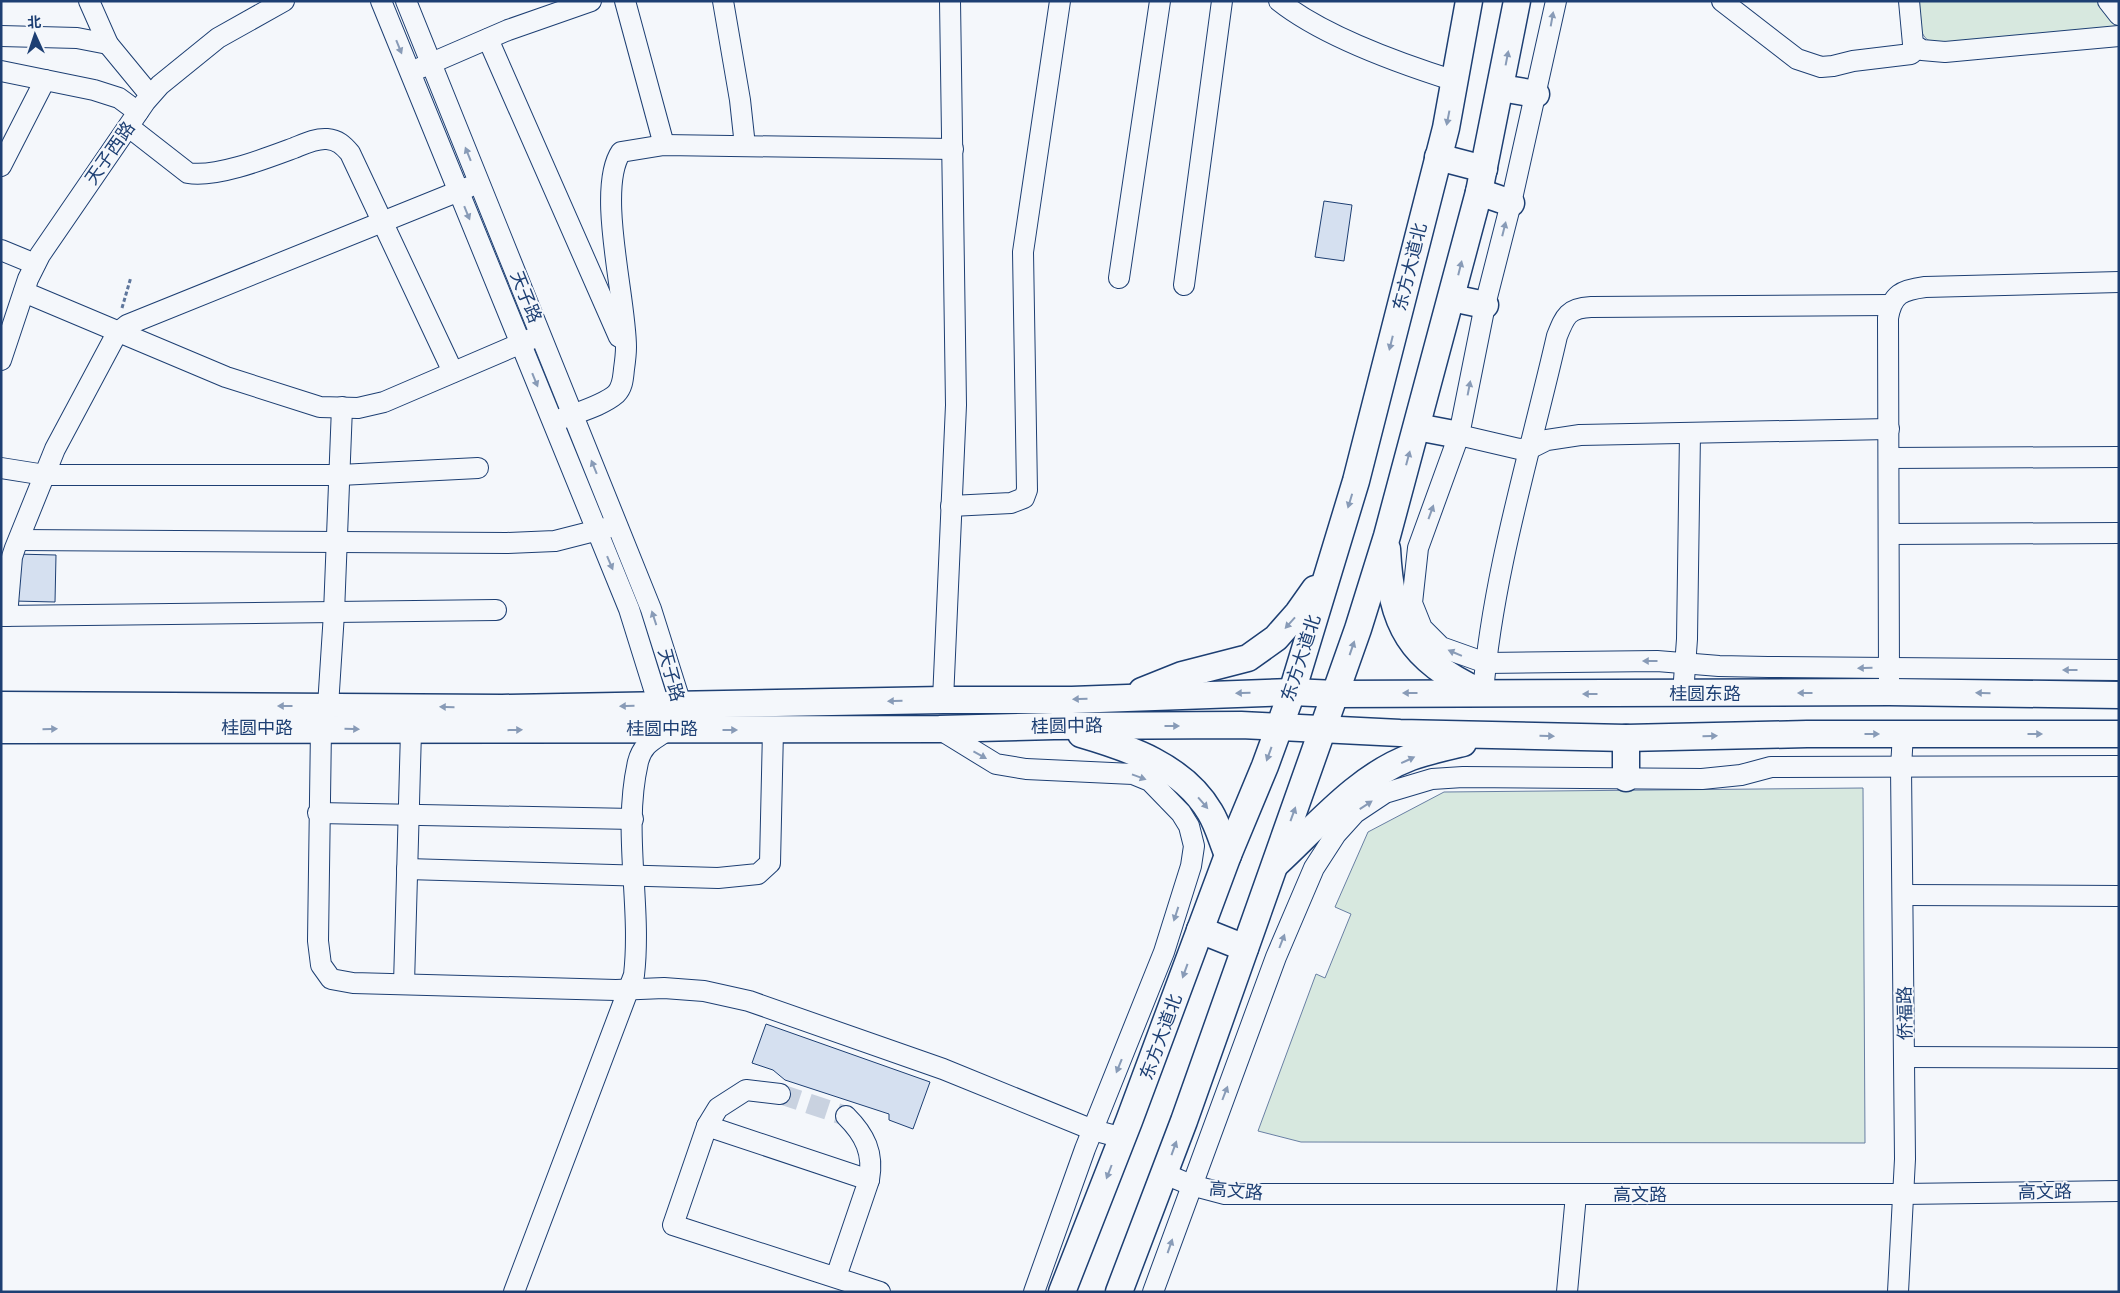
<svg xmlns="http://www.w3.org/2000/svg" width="2120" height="1293" font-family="Lato,'Noto Sans SC',sans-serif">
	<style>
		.green { fill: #d7e8df; stroke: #687fa3 }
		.building { fill: #d5e0f0; stroke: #1d3f73 }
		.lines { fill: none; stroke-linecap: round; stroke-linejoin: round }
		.minor-tunnel { stroke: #c9d2e0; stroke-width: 20; stroke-dasharray: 20 10; stroke-linecap: butt }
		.minor-casing { stroke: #1d3f73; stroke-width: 22 }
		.major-casing { stroke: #1d3f73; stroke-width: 29 }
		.path { stroke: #5e769c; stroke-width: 3; stroke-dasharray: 4 2.5; stroke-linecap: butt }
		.minor { stroke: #f4f7fb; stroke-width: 20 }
		.major { stroke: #f4f7fb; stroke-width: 26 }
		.oneway { fill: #889bb7 }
		.labels { text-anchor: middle; stroke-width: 4; stroke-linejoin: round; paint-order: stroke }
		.street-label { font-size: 18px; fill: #1d3f73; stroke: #f4f7fb }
	</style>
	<rect width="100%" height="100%" fill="#f4f7fb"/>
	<g class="green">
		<path d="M 1919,1 L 2100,1 L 2117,26 L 2116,28 L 1936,43 C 1916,40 1920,17 1919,1 Z"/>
		<polygon points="1863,788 1865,1143 1301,1142 1258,1131 1316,974 1325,978 1351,914 1335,907 1368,832 1444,792"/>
	</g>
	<g class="building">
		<polygon points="1324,201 1352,205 1344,261 1315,257"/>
		<polygon points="15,554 56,555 55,602 14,601"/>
		<polygon points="766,1024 930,1082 913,1129 889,1120 889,1114 785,1080 773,1070 752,1063"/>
	</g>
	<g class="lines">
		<polyline class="minor-tunnel" points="780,1094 846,1116"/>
		<g class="minor-casing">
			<g id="minor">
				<polyline points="89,1 108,44 150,95"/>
				<polyline points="381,1 629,609 663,718"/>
				<path d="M 406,1 L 651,609 L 681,704 C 675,742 646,730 638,762 C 622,832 642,905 634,975 L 514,1292"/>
				<polyline points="625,1 664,145"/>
				<polyline points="723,1 740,100 745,146"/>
				<path d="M 1279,1 C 1323,36 1401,64 1455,81"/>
				<polyline points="1556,1 1511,203 1485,305 1459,435 1418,548 1412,603 1422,628 1441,647 1486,663 1657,661 1719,666 1768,667 2119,670"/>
				<polyline points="1722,1 1797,59 1821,67 1833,66 1853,61 1911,54 1918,48"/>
				<polyline points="1909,1 1913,44 1922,50 1945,52 2119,36"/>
				<polyline points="2108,1 2119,15"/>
				<polyline points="1,36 77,38 108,44"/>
				<polyline points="488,39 619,337"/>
				<polyline points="420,68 508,30 591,1"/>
				<polyline points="1,71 94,90 119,98 138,112"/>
				<path d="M 129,127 L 188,173 C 216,178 267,158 294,148 C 304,144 316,138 327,139 C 338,140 343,145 350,153 L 453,372"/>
				<polyline points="1,166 45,80"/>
				<polyline points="1,250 35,264"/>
				<polyline points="1119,278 1160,1"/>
				<polyline points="1184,285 1222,1"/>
				<polyline points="24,292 226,377 320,407 358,408 384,402 531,339"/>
				<polyline points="1,360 28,279 40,255 145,102 160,85 218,38 284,1"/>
				<path d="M 561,419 C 578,412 602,406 616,394 C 623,387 623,378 624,369 C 625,362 626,354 626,347 C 626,299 596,189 621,152 L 664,145 L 953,149"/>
				<polyline points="1459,435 1519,449 1531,448 1547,440 1580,435 1889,429"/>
				<polyline points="1889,458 2119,457"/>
				<polyline points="1,468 45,475 340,475 478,468"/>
				<polyline points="951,506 1011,503 1024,498 1027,490 1023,252 1060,1"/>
				<polyline points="1890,534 2119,533"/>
				<polyline points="19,540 507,543 555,541 610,527"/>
				<polyline points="1,616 496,610"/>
				<polyline points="7,616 12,557 15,548 55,449 117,333 127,325 469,187"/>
				<path d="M 1889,680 L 1888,318 C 1892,294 1902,290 1925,287 L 2119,282"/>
				<path d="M 1483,693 C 1493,572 1530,454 1557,336 C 1565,316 1568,308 1591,307 L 1890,305"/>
				<polyline points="1683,694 1687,639 1690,433"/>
				<polyline points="943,700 956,405 950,1"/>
				<polyline points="328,706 334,613 342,407"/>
				<polyline points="321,728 318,941 321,965 331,979 353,983 616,990 664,988 704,991 749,1001 943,1069 1093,1130 1123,1138"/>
				<polyline points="939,729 996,764 1026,769 1133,774 1150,781 1181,813 1189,826 1194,846 1191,866 1164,952 1085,1149 1034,1292"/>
				<polyline points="318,813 633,819"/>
				<polyline points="407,869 718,878 758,874 770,863 773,730"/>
				<polyline points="1904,895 2119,896"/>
				<polyline points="404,984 411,731"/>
				<polyline points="1906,1057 2119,1058"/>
				<path d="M 846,1116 C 865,1135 874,1153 869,1180"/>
				<polyline points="707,1126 718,1108 746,1090 780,1094"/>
				<polyline points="1165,1174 1191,1185 1225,1194 1902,1194 2119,1191"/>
				<polyline points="836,1277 869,1180 707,1126 673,1225 880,1292"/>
				<polyline points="1153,1292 1276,957 1314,868 1336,834 1355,813 1385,793 1432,779 1463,777 1702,779 1741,775 1771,767 2119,766"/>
				<polyline points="1567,1292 1576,1195"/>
				<polyline points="1898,1292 1905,1159 1901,767 1903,734"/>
			</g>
		</g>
		<g class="major-casing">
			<g id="major">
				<polyline points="1501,88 1536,94"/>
				<polyline points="1438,157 1484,169"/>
				<polyline points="1479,192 1511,203"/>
				<polyline points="1452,298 1485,305"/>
				<polyline points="1417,427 1459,435"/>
				<path d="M 1387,549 C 1391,626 1410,659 1480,692"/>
				<polyline points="1142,691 1182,675 1248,658 1276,638 1298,613 1315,589"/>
				<polyline points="1,705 502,708 943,700 1072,700 1292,692 1336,694 1889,692 2119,695"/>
				<polyline points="1,730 939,729 1054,726 1241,725 1400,733 1626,738 1807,734 2119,734"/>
				<path d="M 1081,734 C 1129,748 1183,766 1210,812 C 1218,825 1222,841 1228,855"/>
				<polyline points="1626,738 1626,778"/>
				<path d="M 1277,863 C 1317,826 1359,776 1411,757 C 1428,751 1446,747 1463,743"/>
				<polyline points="1200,930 1245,948"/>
				<polyline points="1062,1292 1129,1121 1228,855 1265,766 1292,692 1356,481 1446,128 1469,1"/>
				<polyline points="1119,1292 1184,1121 1358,629 1387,536 1479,192 1517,1"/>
			</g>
		</g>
		<polyline class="path" points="122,308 131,277"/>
		<use href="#minor" class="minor"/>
		<use href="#major" class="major"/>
	</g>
	<defs><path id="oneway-solid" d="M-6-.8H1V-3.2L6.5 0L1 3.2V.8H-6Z" transform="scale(1.25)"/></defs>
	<g class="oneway">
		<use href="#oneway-solid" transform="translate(1552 19) rotate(-80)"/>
		<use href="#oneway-solid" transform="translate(399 47) rotate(68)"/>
		<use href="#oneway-solid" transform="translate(1507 58) rotate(-79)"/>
		<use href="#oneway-solid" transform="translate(1448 118) rotate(101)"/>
		<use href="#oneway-solid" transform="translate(468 154) rotate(-112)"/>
		<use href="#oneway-solid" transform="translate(467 213) rotate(68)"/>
		<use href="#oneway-solid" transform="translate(1504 229) rotate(-76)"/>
		<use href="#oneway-solid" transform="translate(1460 268) rotate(-76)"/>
		<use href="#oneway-solid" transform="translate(1391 343) rotate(104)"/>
		<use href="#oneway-solid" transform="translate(535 380) rotate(68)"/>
		<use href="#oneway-solid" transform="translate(1469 388) rotate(-79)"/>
		<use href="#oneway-solid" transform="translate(1408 458) rotate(-75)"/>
		<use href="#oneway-solid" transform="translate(594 467) rotate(-112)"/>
		<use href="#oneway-solid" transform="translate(1350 501) rotate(107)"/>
		<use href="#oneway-solid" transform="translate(1431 512) rotate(-70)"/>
		<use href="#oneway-solid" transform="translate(610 563) rotate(67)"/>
		<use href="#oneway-solid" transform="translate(654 618) rotate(-108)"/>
		<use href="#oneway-solid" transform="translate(1290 623) rotate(132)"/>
		<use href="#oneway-solid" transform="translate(1352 648) rotate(-71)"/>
		<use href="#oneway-solid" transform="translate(1455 653) rotate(-157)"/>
		<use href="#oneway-solid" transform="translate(1650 661) rotate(-180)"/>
		<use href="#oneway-solid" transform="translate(1865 668) rotate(179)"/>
		<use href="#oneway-solid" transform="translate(2070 670) rotate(-180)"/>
		<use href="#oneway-solid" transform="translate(1243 693) rotate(178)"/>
		<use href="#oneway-solid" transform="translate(1410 693) rotate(180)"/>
		<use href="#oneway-solid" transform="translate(1805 693) rotate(180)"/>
		<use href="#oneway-solid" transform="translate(1983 693) rotate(-179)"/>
		<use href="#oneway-solid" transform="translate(1590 694) rotate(180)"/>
		<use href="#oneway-solid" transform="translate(1080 699) rotate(178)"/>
		<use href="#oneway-solid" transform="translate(895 701) rotate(179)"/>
		<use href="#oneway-solid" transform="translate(285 706) rotate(-180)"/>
		<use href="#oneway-solid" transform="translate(627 706) rotate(179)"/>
		<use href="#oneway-solid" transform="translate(447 707) rotate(-179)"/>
		<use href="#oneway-solid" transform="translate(1172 726)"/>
		<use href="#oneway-solid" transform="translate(50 729) rotate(-1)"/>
		<use href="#oneway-solid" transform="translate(352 729) rotate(2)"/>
		<use href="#oneway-solid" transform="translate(515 730) rotate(-1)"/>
		<use href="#oneway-solid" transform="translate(730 730)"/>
		<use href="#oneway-solid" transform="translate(1872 734)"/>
		<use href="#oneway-solid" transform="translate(2035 734)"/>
		<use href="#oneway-solid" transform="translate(1547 736) rotate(1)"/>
		<use href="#oneway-solid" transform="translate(1710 736) rotate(-1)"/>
		<use href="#oneway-solid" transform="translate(1269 754) rotate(110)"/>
		<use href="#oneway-solid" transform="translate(980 755) rotate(29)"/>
		<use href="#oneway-solid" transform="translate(1408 760) rotate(-25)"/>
		<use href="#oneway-solid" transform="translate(1139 777) rotate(20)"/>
		<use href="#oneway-solid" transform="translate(1203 803) rotate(49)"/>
		<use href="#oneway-solid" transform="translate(1366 805) rotate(-33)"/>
		<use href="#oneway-solid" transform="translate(1293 814) rotate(-70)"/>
		<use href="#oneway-solid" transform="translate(1176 914) rotate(108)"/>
		<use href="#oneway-solid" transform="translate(1282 941) rotate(-69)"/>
		<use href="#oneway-solid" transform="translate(1185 971) rotate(110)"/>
		<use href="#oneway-solid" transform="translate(1119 1066) rotate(112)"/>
		<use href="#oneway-solid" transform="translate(1225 1093) rotate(-69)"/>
		<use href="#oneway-solid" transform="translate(1174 1148) rotate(-70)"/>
		<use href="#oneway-solid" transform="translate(1109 1172) rotate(111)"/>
		<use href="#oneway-solid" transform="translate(1170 1246) rotate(-71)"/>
	</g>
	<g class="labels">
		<g class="street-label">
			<text transform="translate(110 153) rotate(-55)" y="6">天子西路</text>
			<text transform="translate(1410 267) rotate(-76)" y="6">东方大道北</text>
			<text transform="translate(526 297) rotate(68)" y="6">天子路</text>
			<text transform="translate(1301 658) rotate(-72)" y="6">东方大道北</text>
			<text transform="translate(671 675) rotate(75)" y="6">天子路</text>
			<text x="1705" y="700">桂圆东路</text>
			<text transform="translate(1067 726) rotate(-1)" y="6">桂圆中路</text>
			<text x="257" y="734">桂圆中路</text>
			<text x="662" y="735">桂圆中路</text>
			<text transform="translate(1905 1013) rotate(-91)" y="6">侨福路</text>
			<text transform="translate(1161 1037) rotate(-70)" y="6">东方大道北</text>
			<text transform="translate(1236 1191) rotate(5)" y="6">高文路</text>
			<text transform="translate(2045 1192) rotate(-1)" y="6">高文路</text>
			<text x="1640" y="1201">高文路</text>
		</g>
	</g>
	<rect width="2120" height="1293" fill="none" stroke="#1d3f73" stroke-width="5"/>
	<g transform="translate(35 35) rotate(357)" stroke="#f4f7fb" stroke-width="4" paint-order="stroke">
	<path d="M0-4L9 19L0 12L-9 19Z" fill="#1d3f73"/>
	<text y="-8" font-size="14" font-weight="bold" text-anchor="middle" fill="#1d3f73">北</text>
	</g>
</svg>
